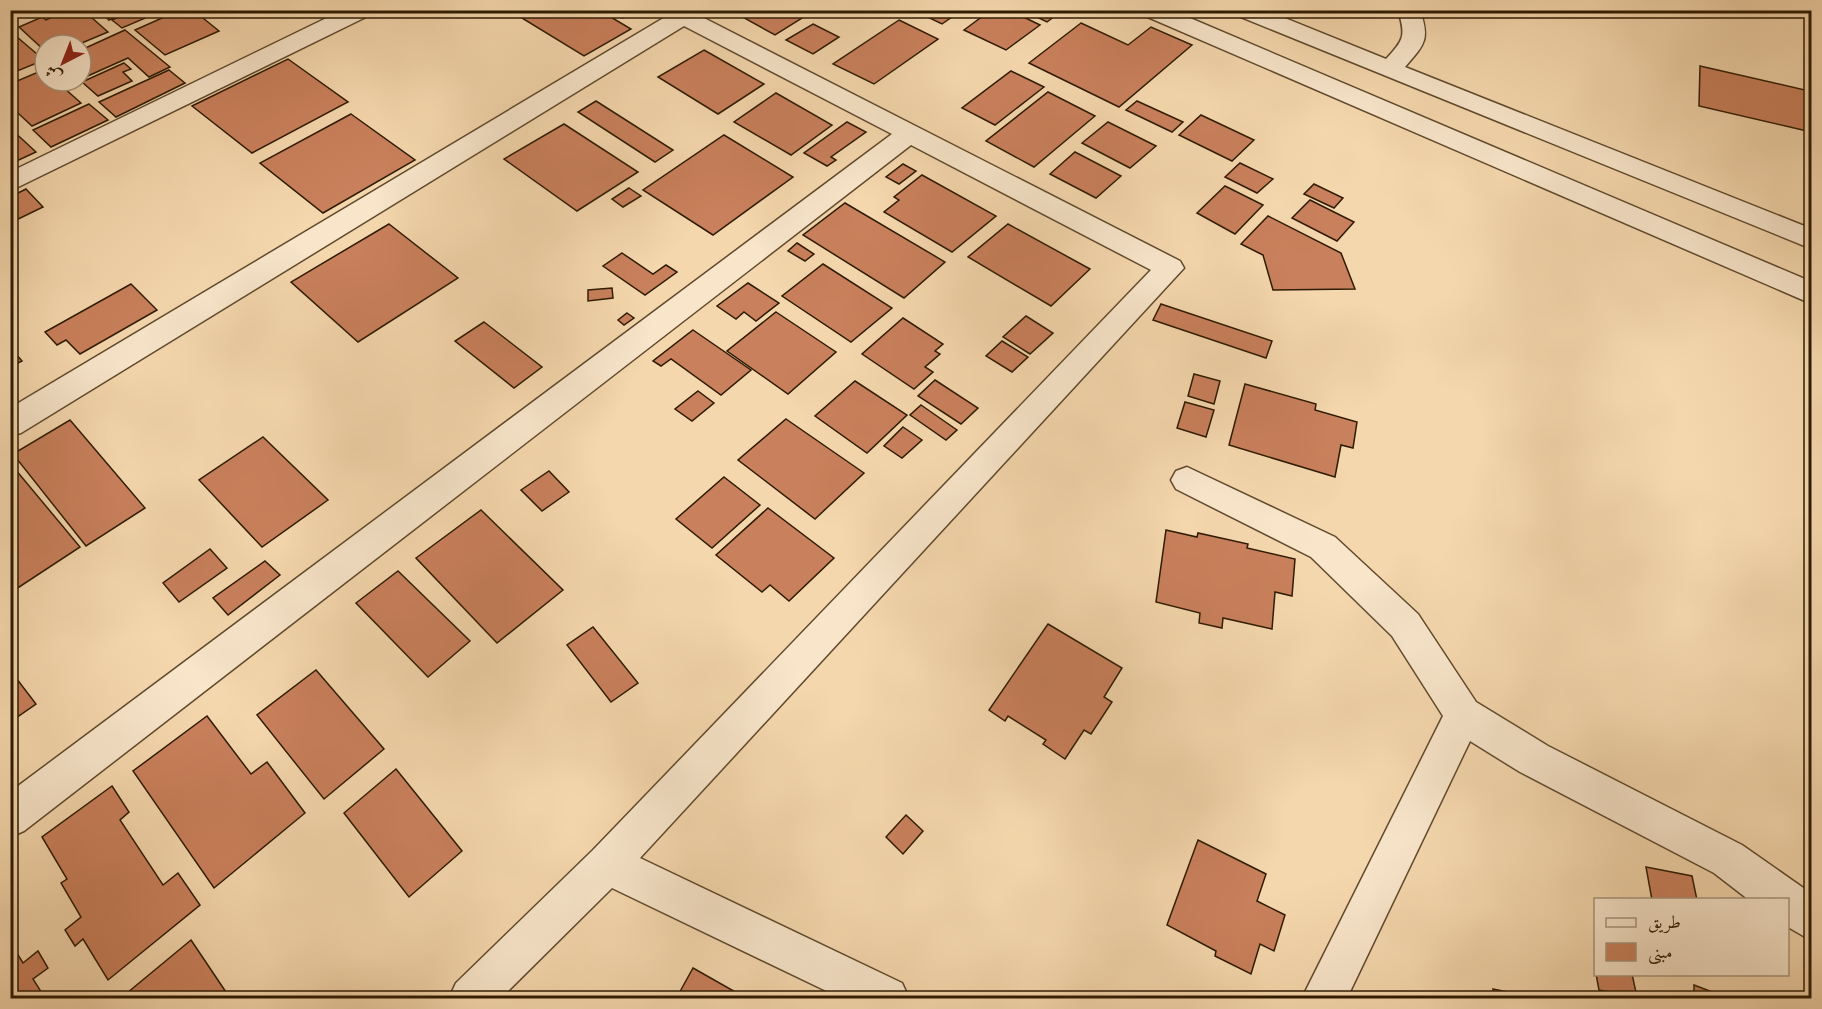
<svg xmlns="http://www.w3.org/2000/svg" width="1822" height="1009" font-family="'IM FELL DW Pica',Amiri,serif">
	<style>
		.building { fill: #c9805c; stroke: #2e1b02; stroke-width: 1.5 }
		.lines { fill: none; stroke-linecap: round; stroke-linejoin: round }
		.street-casing { stroke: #604a2d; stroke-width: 3 }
		.street { fill: #f8e5ca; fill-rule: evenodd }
	</style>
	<rect width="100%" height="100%" fill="#f5d7ad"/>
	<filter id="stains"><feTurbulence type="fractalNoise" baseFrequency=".00333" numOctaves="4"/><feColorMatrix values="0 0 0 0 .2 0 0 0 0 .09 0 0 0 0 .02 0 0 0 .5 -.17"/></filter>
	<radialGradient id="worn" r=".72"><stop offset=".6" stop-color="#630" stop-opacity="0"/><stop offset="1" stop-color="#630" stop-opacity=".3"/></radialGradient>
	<g class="building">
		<polygon points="69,10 83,10 108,32 77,45 45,45 45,51 19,27 42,17 46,20"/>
		<polygon points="98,10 132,10 109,20"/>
		<polygon points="134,10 164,10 122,28 112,20"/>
		<polygon points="180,10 193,10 219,31 165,55 135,30"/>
		<polygon points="526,10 599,10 631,29 584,56 517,15"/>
		<polygon points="610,10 637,10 623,18"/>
		<polygon points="730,10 815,10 775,35"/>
		<polygon points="913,10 962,10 942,24"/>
		<polygon points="991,10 1009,10 1040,25 1006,50 964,30"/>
		<polygon points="1022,10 1063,10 1047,22"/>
		<polygon points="899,20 938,39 874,84 833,64"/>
		<polygon points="1081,23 1128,45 1151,27 1192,45 1119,107 1029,63"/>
		<polygon points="813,24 839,37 813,54 786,40"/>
		<polygon points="125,30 170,67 149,77 128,58 81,79 81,50"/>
		<polygon points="10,31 44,60 10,74"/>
		<polygon points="704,50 764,84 718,114 658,77"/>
		<polygon points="288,59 348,102 252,153 192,106"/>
		<polygon points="124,63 131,69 123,72 132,81 98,96 82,82"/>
		<polygon points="1700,66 1805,90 1807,131 1699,106"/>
		<polygon points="43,70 45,81 56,81 81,103 32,126 18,113 10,116 10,84"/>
		<polygon points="169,70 185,83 116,117 99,102"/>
		<polygon points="1011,71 1044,87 995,125 962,108"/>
		<polygon points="1048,92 1095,116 1034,167 986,141"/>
		<polygon points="776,93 832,125 791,155 734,122"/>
		<polygon points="596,101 673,150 655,162 578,112"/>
		<polygon points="1137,101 1183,122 1172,132 1126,110"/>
		<polygon points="89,104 108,120 51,147 33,130"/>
		<polygon points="351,114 415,160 323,213 260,163"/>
		<polygon points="1201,115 1254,140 1232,161 1179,135"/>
		<polygon points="847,122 866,132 831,157 836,160 827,166 804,153"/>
		<polygon points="1108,122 1156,146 1130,168 1082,143"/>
		<polygon points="564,124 638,172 577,211 504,159"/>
		<polygon points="10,128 36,152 10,164"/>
		<polygon points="724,135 793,177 713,235 643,190"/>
		<polygon points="1075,152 1121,176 1096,198 1050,174"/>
		<polygon points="1240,163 1273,179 1257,193 1225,177"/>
		<polygon points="903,164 916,171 899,184 886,177"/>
		<polygon points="922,175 996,216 952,252 884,212 899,200 894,197"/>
		<polygon points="1314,184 1343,198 1334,208 1304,194"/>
		<polygon points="1225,186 1263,205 1235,234 1197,213"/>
		<polygon points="629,188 641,196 623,207 612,199"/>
		<polygon points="26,189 43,207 10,223 10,197"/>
		<polygon points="1310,200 1354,222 1337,241 1292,218"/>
		<polygon points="845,203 945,262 904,298 803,235"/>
		<polygon points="1268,216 1341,253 1355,289 1273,290 1263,255 1241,244"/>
		<polygon points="389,224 458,278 358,342 291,282"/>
		<polygon points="1008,224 1090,269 1051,306 968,257"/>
		<polygon points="797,243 814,254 805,261 788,251"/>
		<polygon points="622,253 653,274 666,265 677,272 645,295 603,266"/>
		<polygon points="823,264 892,308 851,342 782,296"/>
		<polygon points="748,283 779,303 756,321 744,312 736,319 717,306"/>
		<polygon points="131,284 157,310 80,354 66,340 57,345 45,332"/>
		<polygon points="612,288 613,298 588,301 588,290"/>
		<polygon points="1161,304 1272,341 1266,358 1153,320"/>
		<polygon points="776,312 836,352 788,394 727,351"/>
		<polygon points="627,313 634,318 624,325 618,320"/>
		<polygon points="1026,316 1053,333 1030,354 1003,337"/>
		<polygon points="903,318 943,344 935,351 940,354 925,367 933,372 914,389 862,354"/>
		<polygon points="484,322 542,367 514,388 455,341"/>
		<polygon points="693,330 751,370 721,395 671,359 661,366 653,361"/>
		<polygon points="1002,341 1028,357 1012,372 986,356"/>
		<polygon points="10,347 22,361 10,367"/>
		<polygon points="1194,374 1220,381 1214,404 1188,396"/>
		<polygon points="935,380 978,408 961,424 918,396"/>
		<polygon points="855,381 907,415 867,453 815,416"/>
		<polygon points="1245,384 1316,404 1315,410 1357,422 1353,448 1341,445 1335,477 1229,445"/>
		<polygon points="698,391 714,403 692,421 675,409"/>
		<polygon points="1185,402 1214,410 1206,437 1177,428"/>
		<polygon points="921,405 957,430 946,440 910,415"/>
		<polygon points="786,419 864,473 815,519 738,460"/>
		<polygon points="70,420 145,508 86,546 13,454"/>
		<polygon points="903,427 922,440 902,458 884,446"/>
		<polygon points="263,437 328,500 262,547 199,480"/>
		<polygon points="10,463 80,547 10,593"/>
		<polygon points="549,471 569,492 542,511 521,490"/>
		<polygon points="724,477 760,505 712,548 676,519"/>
		<polygon points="768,508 834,558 789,601 770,585 762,592 716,555"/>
		<polygon points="481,510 563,590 497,643 416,558"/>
		<polygon points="1166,530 1197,537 1198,533 1248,544 1247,548 1295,559 1292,596 1275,592 1272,629 1223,618 1222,628 1199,623 1200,613 1156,602"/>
		<polygon points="210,549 227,568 179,602 163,583"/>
		<polygon points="265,561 280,575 228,615 213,598"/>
		<polygon points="398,571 470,641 428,677 356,603"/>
		<polygon points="1048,624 1122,668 1104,697 1112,702 1091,734 1084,730 1065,759 1043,744 1046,740 1008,716 1005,721 989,710"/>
		<polygon points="593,627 638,683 611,702 567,645"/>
		<polygon points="10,670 36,704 10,722"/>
		<polygon points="316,670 384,749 324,799 257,715"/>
		<polygon points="207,716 251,774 267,762 305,813 214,888 133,771"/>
		<polygon points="396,769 462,851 409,897 344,813"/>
		<polygon points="112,786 129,812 120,820 163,885 178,873 200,905 108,980 83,939 75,946 65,930 81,917 61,883 67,879 42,837"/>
		<polygon points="906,815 923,831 903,854 886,837"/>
		<polygon points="1198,840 1266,874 1257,901 1285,915 1274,951 1260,944 1251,974 1215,956 1216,951 1167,925"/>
		<polygon points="1646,867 1692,876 1697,900 1652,900"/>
		<polygon points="191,940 230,998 121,998"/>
		<polygon points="10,942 23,963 38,951 48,968 33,979 45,998 10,998"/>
		<polygon points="693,968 746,998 680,998 677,997"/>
		<polygon points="1596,974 1632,974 1637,997 1599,990"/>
		<polygon points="1694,985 1728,998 1694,998"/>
		<polygon points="1493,989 1532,997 1533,998 1494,998"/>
	</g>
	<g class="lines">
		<g class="street-casing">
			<g id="street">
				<polygon points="343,10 373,10 370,15 10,191 10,172"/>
				<polygon points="677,10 705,10 700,16 1180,261 1184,268 640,858 902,983 909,998 841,998 612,888 501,998 449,998 456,983 593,850 1151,270 911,145 24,831 10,837 10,792 892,134 684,26 21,433 10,436 10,408"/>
				<polygon points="1140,10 1171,10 1812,282 1812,304 1143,15"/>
				<path d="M 1233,10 L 1265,10 L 1386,59 C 1404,40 1406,36 1398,10 L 1420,10 C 1430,40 1425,44 1405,67 L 1812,229 L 1812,249 L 1236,15 Z"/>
				<polygon points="1187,467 1335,537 1418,614 1476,702 1548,746 1742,845 1812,894 1812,941 1788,927 1788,900 1749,900 1714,873 1520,772 1470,741 1347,998 1302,998 1443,716 1392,636 1311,557 1176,489 1171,480 1176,471"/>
			</g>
		</g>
		<use href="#street" class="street"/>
	</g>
	<rect width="1822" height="1009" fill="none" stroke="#f5d7ad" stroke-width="36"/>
	<rect x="12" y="12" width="1798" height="985" fill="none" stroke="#2e1b02" stroke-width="3"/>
	<rect x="18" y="18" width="1786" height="973" fill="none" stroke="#2e1b02" stroke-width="1.5"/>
	<rect x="1594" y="898" width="195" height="78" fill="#f8e5ca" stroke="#a7947a" stroke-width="1.5"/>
	<rect x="1606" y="918" width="30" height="9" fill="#f8e5ca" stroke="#a7947a" stroke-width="1.5"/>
	<text x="1648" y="928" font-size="18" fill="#2e1b02">طريق</text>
	<rect x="1606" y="943" width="30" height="18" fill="#c9805c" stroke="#a7947a" stroke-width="1.5"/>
	<text x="1648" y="958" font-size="18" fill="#2e1b02">مبنى</text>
	<g transform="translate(63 63) rotate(222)"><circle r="28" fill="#f8e5ca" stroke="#a7947a" stroke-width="1.5"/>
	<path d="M0-4.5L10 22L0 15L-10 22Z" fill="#8f2418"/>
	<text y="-9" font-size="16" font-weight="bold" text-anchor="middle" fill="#2e1b02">ش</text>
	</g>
	<rect width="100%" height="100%" filter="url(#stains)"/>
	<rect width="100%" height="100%" fill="url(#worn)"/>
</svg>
